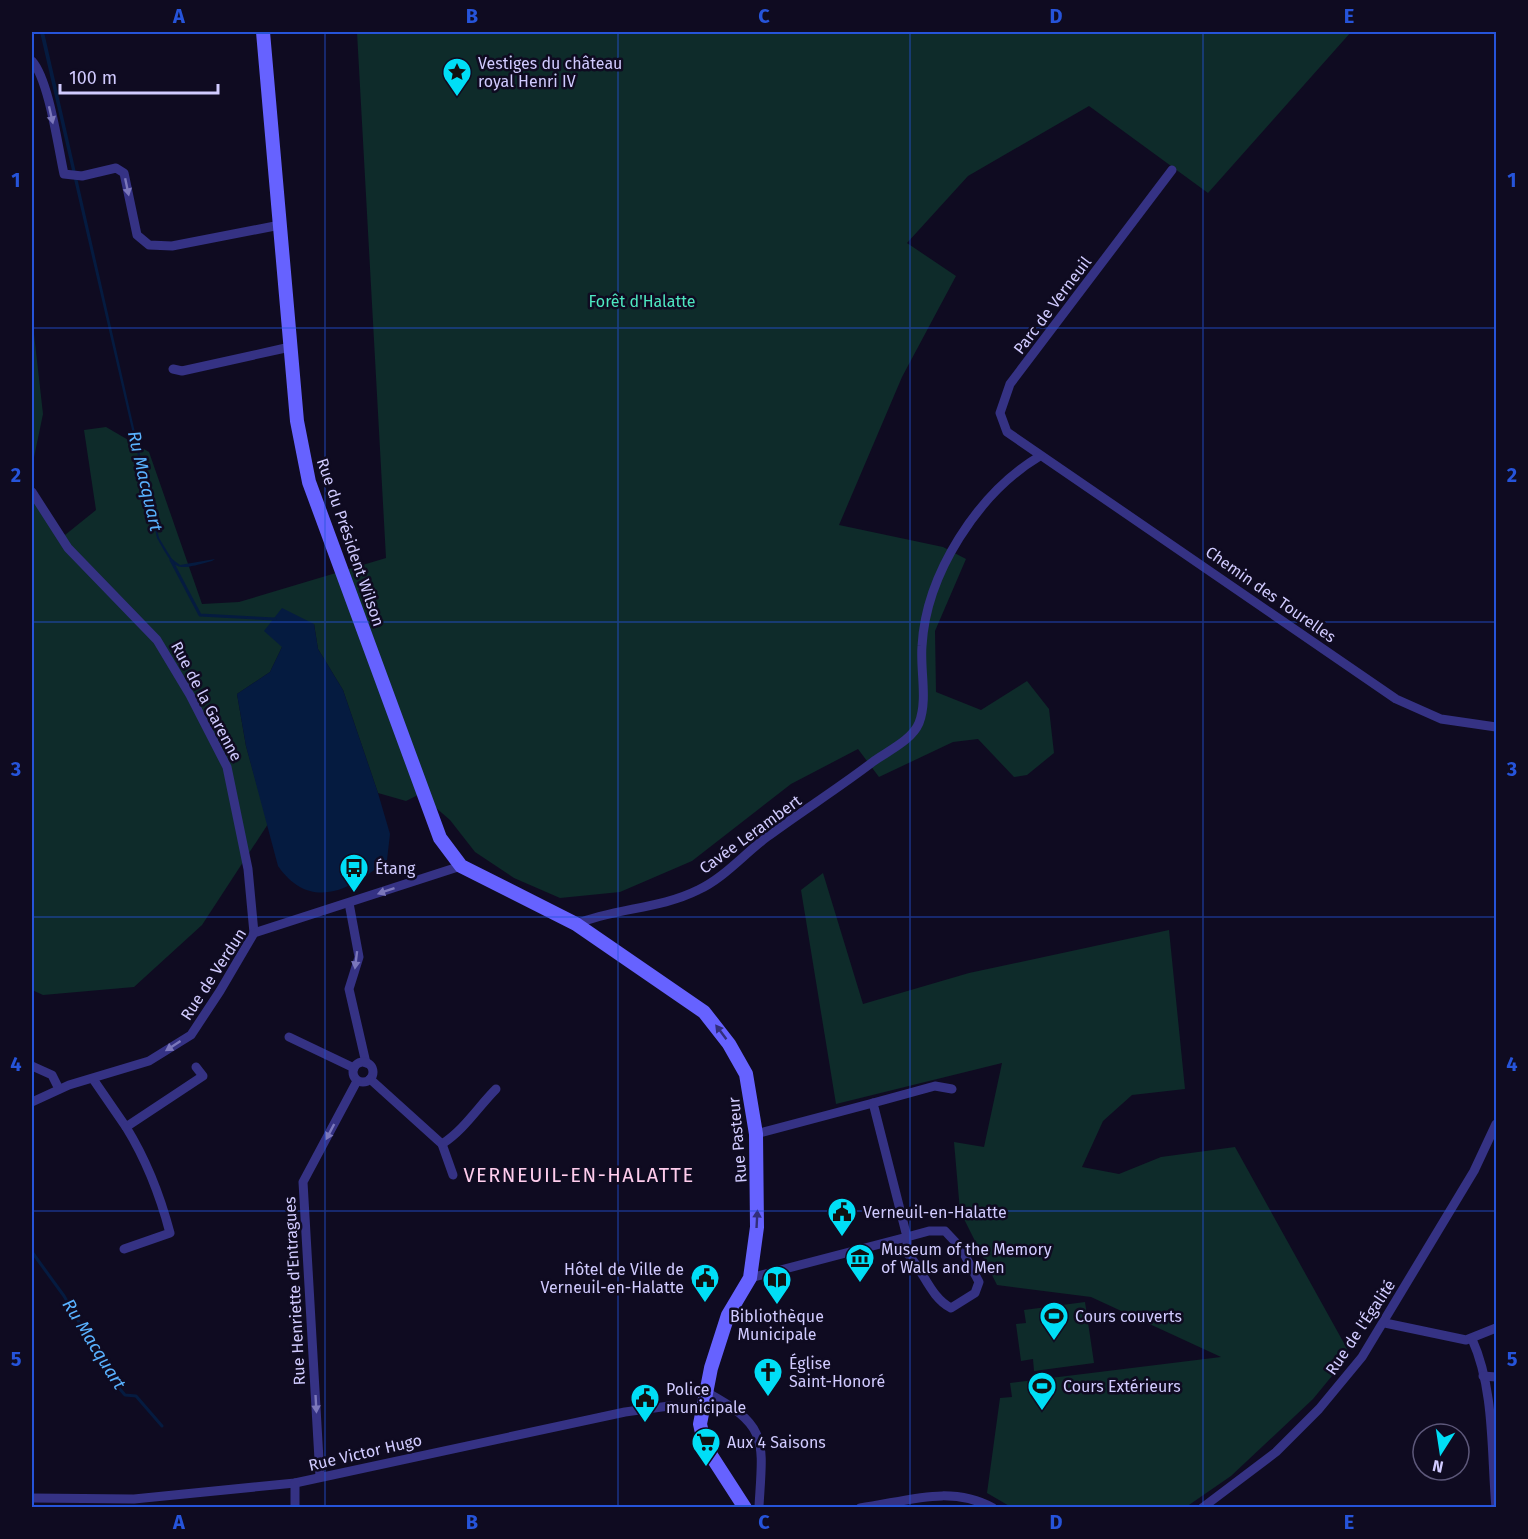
<svg xmlns="http://www.w3.org/2000/svg" width="1528" height="1539" font-family="'Fira Sans',sans-serif">
	<style>
		.green { fill: #0e2b2a }
		.water { fill: #051b40 }
		.lines { fill: none; stroke-linecap: round; stroke-linejoin: round }
		.stream { stroke: #051b40; stroke-width: 3 }
		.street { stroke: #353284; stroke-width: 9 }
		.secondary { stroke: #6662ff; stroke-width: 14 }
		.oneway { fill: #7b77bb }
		.oneway2 { fill: #322e7a }
		.grid { fill: none; stroke: #2654da; stroke-width: 1.5; stroke-opacity: 0.55 }
		.labels { text-anchor: middle; stroke-width: 5; stroke-linejoin: round; paint-order: stroke }
		.poi-label { font-size: 16px; fill: #d1cbff; stroke: #0f0b21; text-anchor: start }
		.park-label { font-size: 16px; fill: #4ee8c1; stroke: #0f0b21 }
		.street-label { font-size: 16px; fill: #d1cbff; stroke: #0f0b21 }
		.water-label { font-size: 18px; font-style: italic; fill: #59b2ff; stroke: #0f0b21 }
		.quarter-label { font-size: 20px; letter-spacing: 1.5px; fill: #ffcded; stroke: #0f0b21 }
		.neatline { fill: none; stroke: #2654da; stroke-width: 2 }
		.grid-label { font-size: 20px; text-anchor: middle; font-weight: bold; fill: #2654da }
	</style>
	<rect width="100%" height="100%" fill="#0f0b21"/>
	<g class="green">
		<polygon points="357,32 1351,32 1208,193 1089,106 968,176 907,243 956,276 902,377 839,525 943,547 966,559 935,631 936,692 981,710 1027,681 1049,709 1054,753 1027,775 1014,777 978,739 953,742 879,777 858,749 791,784 692,861 620,892 560,898 514,878 475,852 450,820 420,794 406,801 378,793 343,690 318,649 314,624 282,647 270,672 237,694 246,746 268,824 202,925 134,987 43,995 32,990 32,500 65,535 96,510 84,430 106,427 149,452 202,604 239,602 386,558"/>
		<polygon points="32,316 43,414 32,467"/>
		<polygon points="823,873 863,1004 969,973 1169,930 1185,1089 1132,1095 1103,1121 1082,1167 1119,1174 1161,1157 1235,1147 1350,1354 1313,1399 1231,1476 1186,1507 1011,1507 987,1493 1000,1398 1012,1397 1010,1383 1221,1357 1091,1297 997,1285 960,1211 954,1142 984,1147 1002,1063 836,1104 801,890"/>
		<polygon points="1085,1302 1094,1363 1034,1371 1033,1359 1021,1361 1016,1324 1026,1323 1024,1310"/>
	</g>
	<g class="water">
		<path d="M 40,32 L 44,32 L 159,538 L 172,559 L 180,565 L 215,559 L 212,561 C 175,571 176,572 157,538 Z"/>
		<path d="M 282,608 L 314,624 L 318,649 L 343,690 L 378,793 L 390,834 L 387,860 C 352,889 311,913 278,866 L 246,746 L 237,694 L 270,672 L 282,647 L 264,631 Z"/>
	</g>
	<g class="lines">
		<g class="stream">
			<polyline points="171,560 200,615 275,619"/>
			<polyline points="32,1252 64,1296 113,1381 125,1395 136,1396 162,1426"/>
		</g>
		<g class="street">
			<path d="M 32,61 C 49,80 58,147 64,174 L 82,176 L 116,168 L 124,173 L 137,235 L 149,245 L 172,246 L 280,225"/>
			<polyline points="1172,170 1010,384 1000,413 1007,432 1396,699 1441,719 1496,727"/>
			<polyline points="173,369 182,371 290,347"/>
			<polyline points="32,492 68,548 157,640 190,695 227,767 248,869 254,933"/>
			<polyline points="349,903 359,957 349,989 366,1063"/>
			<path d="M 576,924 C 616,908 660,909 698,890 C 724,878 744,854 767,837 C 802,811 839,788 874,761 C 888,751 912,740 919,723 C 928,700 920,670 922,646 C 926,574 978,493 1040,456"/>
			<polyline points="289,1037 354,1068"/>
			<circle cx="363" cy="1072" r="10"/>
			<polyline points="32,1066 52,1075 59,1089"/>
			<polyline points="93,1079 126,1127 203,1076 196,1067"/>
			<polyline points="370,1079 442,1144 453,1175"/>
			<polyline points="32,1102 69,1085 149,1061 191,1035 220,991 254,933 461,866"/>
			<polyline points="756,1134 873,1103"/>
			<path d="M 442,1144 C 464,1130 478,1107 496,1089"/>
			<path d="M 929,1231 L 945,1231 L 961,1248 L 979,1282 L 975,1293 L 951,1308 C 930,1297 924,1271 907,1253 L 907,1237 Z"/>
			<path d="M 124,1249 L 170,1233 C 160,1195 147,1161 126,1127"/>
			<polyline points="750,1278 907,1237 873,1103 935,1086 952,1089"/>
			<polyline points="1385,1323 1466,1340 1496,1328"/>
			<path d="M 1472,1339 C 1495,1390 1491,1453 1496,1508"/>
			<polyline points="1483,1376 1496,1377"/>
			<path d="M 706,1392 C 769,1426 763,1440 759,1506"/>
			<polyline points="320,1477 303,1182 357,1081"/>
			<polyline points="32,1498 134,1499 295,1483 625,1412 669,1406 702,1410"/>
			<polyline points="295,1508 295,1483"/>
			<path d="M 860,1508 C 905,1502 950,1484 993,1508"/>
			<polyline points="1202,1508 1276,1452 1319,1409 1362,1357 1474,1171 1496,1124"/>
		</g>
		<polyline class="secondary" points="263,32 297,421 309,482 440,838 461,866 576,924 704,1012 729,1044 746,1074 756,1134 757,1227 750,1278 728,1315 711,1368 700,1424 705,1446 745,1508"/>
	</g>
	<defs><path id="oneway-solid" d="M-6-.8H1V-3.2L6.5 0L1 3.2V.8H-6Z" transform="scale(1.5)"/></defs>
	<g class="oneway">
		<use href="#oneway-solid" transform="translate(51 115) rotate(77)"/>
		<use href="#oneway-solid" transform="translate(127 187) rotate(78)"/>
		<use href="#oneway-solid" transform="translate(386 891) rotate(161)"/>
		<use href="#oneway-solid" transform="translate(356 960) rotate(97)"/>
		<use href="#oneway-solid" transform="translate(173 1046) rotate(147)"/>
		<use href="#oneway-solid" transform="translate(330 1132) rotate(118)"/>
		<use href="#oneway-solid" transform="translate(316 1404) rotate(87)"/>
	</g>
	<g class="oneway2">
		<use href="#oneway-solid" transform="translate(721 1032) rotate(-127)"/>
		<use href="#oneway-solid" transform="translate(757 1219) rotate(-87)"/>
	</g>
	<path class="grid" d="M 325,32 L 325,1508M 618,32 L 618,1508M 910,32 L 910,1508M 1203,32 L 1203,1508M 32,328 L 1496,328M 32,622 L 1496,622M 32,917 L 1496,917M 32,1211 L 1496,1211"/>
	<defs>
		<g id="sight-pin" transform="scale(1.5)"><path d="M0 17L-7.5 6A9.5 9.5 0 1 1 7.5 6Z" fill="#00def6" stroke="#0f0b21"/><path d="M0-6L1.8-2.2L6-1.7L2.9 1.2L3.7 5.4L0 3.3L-3.7 5.4L-2.9 1.2L-6-1.7L-1.8-2.2Z" fill="#111"/></g>
		<g id="bus-pin" transform="scale(1.5)"><path d="M0 17L-7.5 6A9.5 9.5 0 1 1 7.5 6Z" fill="#00def6" stroke="#0f0b21"/><path d="M-5-6H5V4H4V6H2V4H-2V6H-4V4H-5ZM-3.5-4V0h7V-4ZM-3.5 1.2v1.5H-2V1.2ZM2 1.2v1.5H3.5V1.2Z" fill="#111"/></g>
		<g id="civic-pin" transform="scale(1.5)"><path d="M0 17L-7.5 6A9.5 9.5 0 1 1 7.5 6Z" fill="#00def6" stroke="#0f0b21"/><path d="M-.6-6.5H3V-4.5H.6V-3L4-1V1h2V6H-6V1h2V-1L-.6-3ZM-1.2 2.5V6h2.4V2.5Z" fill="#111"/></g>
		<g id="museum-pin" transform="scale(1.5)"><path d="M0 17L-7.5 6A9.5 9.5 0 1 1 7.5 6Z" fill="#00def6" stroke="#0f0b21"/><path d="M0-6L6-3V-2H-6V-3ZM-5-1h2V3h-2ZM-1-1h2V3h-2ZM3-1h2V3H3ZM-6 4H6V6H-6Z" fill="#111"/></g>
		<g id="library-pin" transform="scale(1.5)"><path d="M0 17L-7.5 6A9.5 9.5 0 1 1 7.5 6Z" fill="#00def6" stroke="#0f0b21"/><path d="M-6-4Q-3-5.5-.7-3.5V5Q-3 3-6 4ZM6-4Q3-5.5 .7-3.5V5Q3 3 6 4Z" fill="#111"/></g>
		<g id="stadium-pin" transform="scale(1.5)"><path d="M0 17L-7.5 6A9.5 9.5 0 1 1 7.5 6Z" fill="#00def6" stroke="#0f0b21"/><path d="M0-5a6.5 5 0 1 0 0 10a6.5 5 0 1 0 0-10ZM-3.5-1.8h7v3.6h-7Z" fill="#111"/></g>
		<g id="church-pin" transform="scale(1.5)"><path d="M0 17L-7.5 6A9.5 9.5 0 1 1 7.5 6Z" fill="#00def6" stroke="#0f0b21"/><path d="M-1.2-6h2.4v3.5h3.3v2.4h-3.3V6h-2.4V-.1h-3.3v-2.4h3.3Z" fill="#111"/></g>
		<g id="supermarket-pin" transform="scale(1.5)"><path d="M0 17L-7.5 6A9.5 9.5 0 1 1 7.5 6Z" fill="#00def6" stroke="#0f0b21"/><path d="M-6-5.5h2.5l.6 2H6L4.5 2H-2.5L-4.4-4H-6ZM-1.5 3.2a1.3 1.3 0 1 0 .1 0ZM3 3.2a1.3 1.3 0 1 0 .1 0Z" fill="#111"/></g>
	</defs>
	<g fill-rule="evenodd">
		<use href="#sight-pin" x="457" y="72"/>
		<use href="#bus-pin" x="354" y="868"/>
		<use href="#civic-pin" x="842" y="1212"/>
		<use href="#museum-pin" x="860" y="1258"/>
		<use href="#civic-pin" x="705" y="1278"/>
		<use href="#library-pin" x="777" y="1280"/>
		<use href="#stadium-pin" x="1054" y="1316"/>
		<use href="#church-pin" x="768" y="1372"/>
		<use href="#stadium-pin" x="1042" y="1386"/>
		<use href="#civic-pin" x="645" y="1398"/>
		<use href="#supermarket-pin" x="706" y="1442"/>
	</g>
	<g class="labels">
		<g class="poi-label">
			<text x="478" y="69">Vestiges du château<tspan x="478" dy="18">royal Henri IV</tspan></text>
			<text x="375" y="874">Étang</text>
			<text x="863" y="1218">Verneuil-en-Halatte</text>
			<text x="881" y="1255">Museum of the Memory<tspan x="881" dy="18">of Walls and Men</tspan></text>
			<text x="684" y="1275" text-anchor="end">Hôtel de Ville de<tspan x="684" dy="18">Verneuil-en-Halatte</tspan></text>
			<text x="777" y="1322" text-anchor="middle">Bibliothèque<tspan x="777" dy="18">Municipale</tspan></text>
			<text x="1075" y="1322">Cours couverts</text>
			<text x="789" y="1369">Église<tspan x="789" dy="18">Saint-Honoré</tspan></text>
			<text x="1063" y="1392">Cours Extérieurs</text>
			<text x="666" y="1395">Police<tspan x="666" dy="18">municipale</tspan></text>
			<text x="727" y="1448">Aux 4 Saisons</text>
		</g>
		<g class="park-label">
			<text x="642" y="307">Forêt d'Halatte</text>
		</g>
		<g class="street-label">
			<text transform="translate(1052 305) rotate(-53)" y="6">Parc de Verneuil</text>
			<text transform="translate(351 542) rotate(71)" y="6">Rue du Président Wilson</text>
			<text transform="translate(1271 594) rotate(35)" y="6">Chemin des Tourelles</text>
			<text transform="translate(207 701) rotate(62)" y="6">Rue de la Garenne</text>
			<text transform="translate(750 834) rotate(-36)" y="6">Cavée Lerambert</text>
			<text transform="translate(213 974) rotate(-57)" y="6">Rue de Verdun</text>
			<text transform="translate(737 1140) rotate(-95)" y="6">Rue Pasteur</text>
			<text transform="translate(294 1291) rotate(-93)" y="6">Rue Henriette d'Entragues</text>
			<text transform="translate(1360 1327) rotate(-56)" y="6">Rue de l'Égalité</text>
			<text transform="translate(365 1452) rotate(-13)" y="6">Rue Victor Hugo</text>
		</g>
		<g class="water-label">
			<text transform="translate(145 481) rotate(77)" y="6">Ru Macquart</text>
			<text transform="translate(94 1344) rotate(58)" y="6">Ru Macquart</text>
		</g>
		<g class="quarter-label">
			<text x="579" y="1182">VERNEUIL-EN-HALATTE</text>
		</g>
	</g>
	<rect width="1528" height="1539" fill="none" stroke="#0f0b21" stroke-width="66"/>
	<g transform="translate(1441 1452) rotate(192)"><circle r="28" fill="#0f0b21" stroke="#5d587a" stroke-width="1.5"/>
	<path d="M0-4.5L10 22L0 15L-10 22Z" fill="#00def6"/>
	<text y="-9" font-size="16" font-weight="bold" text-anchor="middle" fill="#d1cbff">N</text>
	</g>
	<path d="M60 84v9h158v-9" fill="none" stroke="#d1cbff" stroke-width="3"/>
	<text x="69" y="84" font-size="18" fill="#d1cbff" stroke="#0f0b21" stroke-width="4.5" paint-order="stroke">100 m</text>
	<rect x="33" y="33" width="1462" height="1473" class="neatline"/>
	<g class="grid-label">
		<text x="179" y="23">A</text>
		<text x="472" y="23">B</text>
		<text x="764" y="23">C</text>
		<text x="1056" y="23">D</text>
		<text x="1349" y="23">E</text>
		<text x="16" y="187">1</text>
		<text x="1512" y="187">1</text>
		<text x="16" y="482">2</text>
		<text x="1512" y="482">2</text>
		<text x="16" y="776">3</text>
		<text x="1512" y="776">3</text>
		<text x="16" y="1071">4</text>
		<text x="1512" y="1071">4</text>
		<text x="16" y="1366">5</text>
		<text x="1512" y="1366">5</text>
		<text x="179" y="1529">A</text>
		<text x="472" y="1529">B</text>
		<text x="764" y="1529">C</text>
		<text x="1056" y="1529">D</text>
		<text x="1349" y="1529">E</text>
	</g>
</svg>
